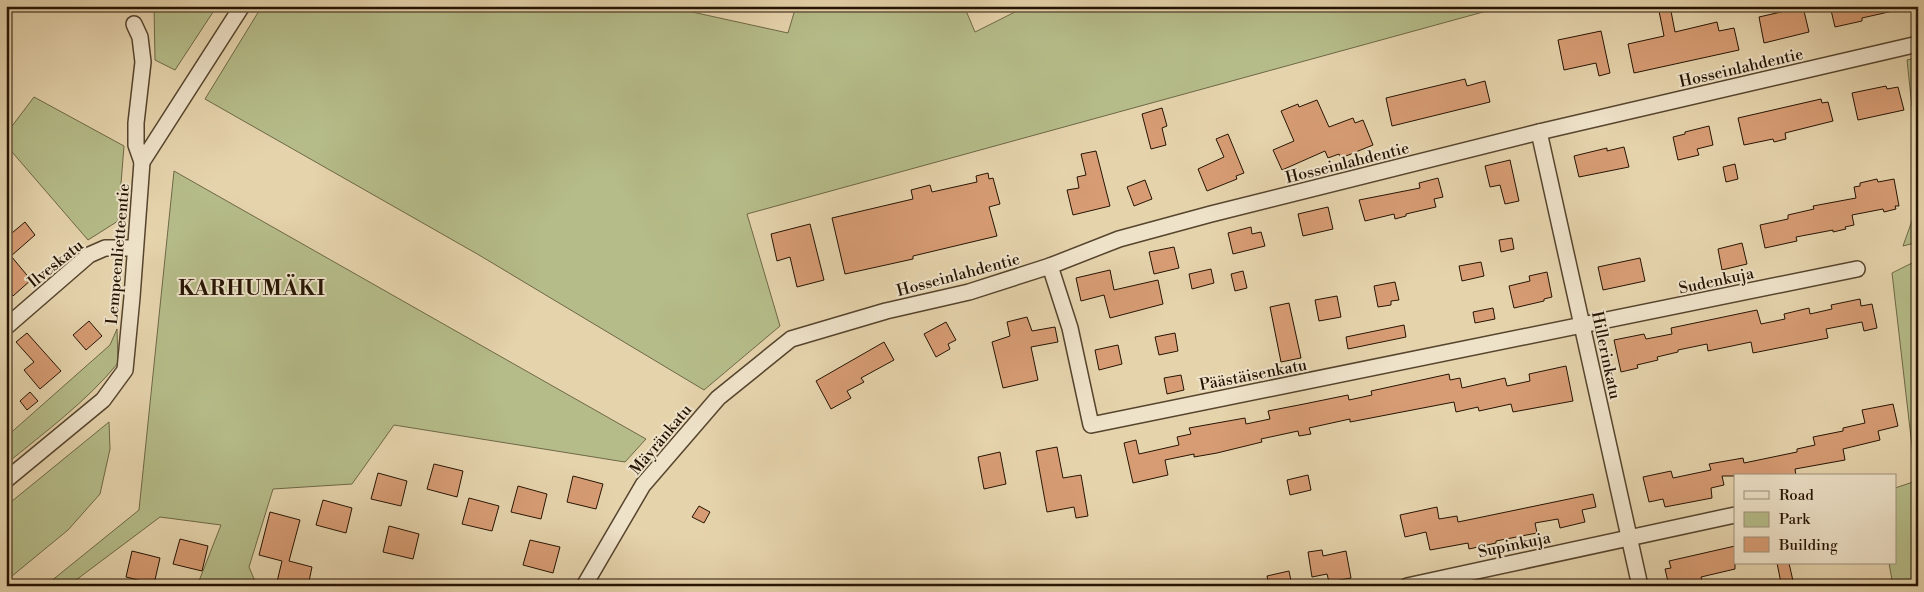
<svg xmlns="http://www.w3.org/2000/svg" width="1924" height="592" font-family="'Libre Bodoni',serif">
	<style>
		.green { fill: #b5bc89; stroke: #6e6846 }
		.building { fill: #d79c74; stroke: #261403 }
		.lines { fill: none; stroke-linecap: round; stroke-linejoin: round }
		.minor-casing { stroke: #56442d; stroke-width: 18 }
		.minor { stroke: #eee2c9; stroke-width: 15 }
		.labels { text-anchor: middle; stroke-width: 4; stroke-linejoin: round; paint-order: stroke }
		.street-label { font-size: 16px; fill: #261403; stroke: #eee2c9 }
		.district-label { font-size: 21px; font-weight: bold; letter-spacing: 1px; fill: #261403; stroke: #eee2c9 }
	</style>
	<rect width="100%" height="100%" fill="#e5d3ac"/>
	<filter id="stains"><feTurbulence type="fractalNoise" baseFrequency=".004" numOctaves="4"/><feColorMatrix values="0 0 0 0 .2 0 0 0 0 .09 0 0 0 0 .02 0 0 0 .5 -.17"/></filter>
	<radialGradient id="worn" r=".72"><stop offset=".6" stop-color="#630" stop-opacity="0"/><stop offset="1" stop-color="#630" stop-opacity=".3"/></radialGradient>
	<g class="green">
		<polygon points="154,6 217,6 175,70 155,60"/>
		<polygon points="262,6 684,6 683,10 788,33 796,6 964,6 975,32 1027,6 1505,6 747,214 780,326 704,390 479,255 205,99"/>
		<polygon points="1918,57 1918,163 1907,60"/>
		<polygon points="34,97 124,146 118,221 88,240 6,145 6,134"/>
		<polygon points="174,171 646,439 625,462 394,425 352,484 273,489 249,567 257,586 197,586 221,525 160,517 68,586 45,586 139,510"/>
		<polygon points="1918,204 1918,242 1903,246"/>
		<polygon points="1912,263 1918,304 1918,586 1893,586 1889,563 1895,563 1895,488 1916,481 1892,273"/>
		<path d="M 117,329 L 118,363 C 86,402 45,432 6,464 L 6,437 L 110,345 Z"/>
		<polygon points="109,422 110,449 100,494 68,530 6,581 6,506"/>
	</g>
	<g class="building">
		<polygon points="1658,6 1670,6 1675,32 1717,22 1719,31 1734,28 1739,50 1634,73 1628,44 1664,36"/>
		<polygon points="1830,6 1892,6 1893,11 1862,18 1862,21 1835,27"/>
		<polygon points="1803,7 1809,32 1764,43 1759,17"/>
		<polygon points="1601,31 1610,73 1599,76 1596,63 1564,70 1558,40"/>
		<polygon points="1465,79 1467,86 1485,81 1490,102 1392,126 1386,98"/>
		<polygon points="1886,86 1887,89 1898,87 1904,110 1858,120 1852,93"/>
		<polygon points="1821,99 1822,103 1828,102 1833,121 1785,133 1786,139 1774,142 1773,139 1744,145 1738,118"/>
		<polygon points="1317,100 1329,127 1353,118 1355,123 1363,120 1373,145 1341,158 1339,154 1328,158 1325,151 1282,170 1273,150 1294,141 1281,111 1298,104 1299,107"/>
		<polygon points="1162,108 1167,126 1162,128 1166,145 1151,149 1142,114"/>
		<polygon points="1709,126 1713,145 1697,149 1699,155 1678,160 1673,137 1685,134 1685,132"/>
		<polygon points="1228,134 1244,173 1236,176 1237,179 1207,191 1198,169 1224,157 1216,139"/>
		<polygon points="1624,147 1629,167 1579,177 1574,156 1607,148 1607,151"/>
		<polygon points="1096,151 1110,206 1073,215 1067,190 1079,188 1077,177 1086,175 1081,154"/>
		<polygon points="1510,160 1519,201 1505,204 1500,185 1490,187 1485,166"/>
		<polygon points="1735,164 1738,179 1726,182 1723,167"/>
		<polygon points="988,173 989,179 993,178 1000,204 989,207 997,236 913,256 913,259 845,274 832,218 913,199 911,190 930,185 932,192 977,182 976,176"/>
		<polygon points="1438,178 1443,197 1434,199 1436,207 1406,214 1406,216 1395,219 1394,214 1365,221 1359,200 1420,188 1419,183"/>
		<polygon points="1877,179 1878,182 1894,179 1899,206 1895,206 1896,209 1884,212 1883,209 1852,215 1854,225 1845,227 1846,229 1833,232 1833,230 1796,237 1797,241 1765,248 1760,225 1788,219 1788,215 1814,209 1813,206 1856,198 1854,187 1860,186 1860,183"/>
		<polygon points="1145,180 1152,199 1134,206 1127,187"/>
		<polygon points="1328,207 1333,229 1303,236 1298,214"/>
		<polygon points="25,222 35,235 11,256 31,280 13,296 6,288 6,238"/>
		<polygon points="810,224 824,280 797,287 790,257 777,261 771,234"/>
		<polygon points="1251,227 1252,234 1261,232 1265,246 1233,254 1228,233"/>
		<polygon points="1512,238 1514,249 1501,252 1499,240"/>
		<polygon points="1742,243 1747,264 1722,270 1718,249"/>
		<polygon points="1174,247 1179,268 1154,274 1149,252"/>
		<polygon points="1640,258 1645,281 1603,290 1598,267"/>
		<polygon points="1481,262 1484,276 1462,281 1459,266"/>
		<polygon points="1211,269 1214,283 1192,289 1189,274"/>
		<polygon points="1110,270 1114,290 1158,280 1163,304 1110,318 1104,295 1081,301 1076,278"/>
		<polygon points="1243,271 1247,288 1235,291 1231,274"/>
		<polygon points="1547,272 1552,297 1544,299 1544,301 1514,308 1509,286 1530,281 1529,276"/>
		<polygon points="1395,282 1399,300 1391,301 1391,305 1378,307 1374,286"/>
		<polygon points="1337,296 1341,317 1319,321 1315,300"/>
		<polygon points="1860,299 1861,306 1872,304 1877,328 1864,331 1862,322 1826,329 1828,338 1753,353 1751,342 1708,351 1707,344 1678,350 1678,352 1657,357 1658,360 1637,365 1638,368 1621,372 1614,340 1644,334 1646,339 1672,334 1671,328 1757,310 1761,324 1785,319 1784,314 1809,308 1810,314 1832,309 1831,305"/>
		<polygon points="1289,303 1301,358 1281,362 1270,307"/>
		<polygon points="1493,308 1495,319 1475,323 1473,312"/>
		<polygon points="1027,317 1032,331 1055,327 1058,342 1031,347 1038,380 1003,388 992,342 1010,336 1007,322"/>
		<polygon points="89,321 102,336 86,350 73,335"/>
		<polygon points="946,322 956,340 948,344 950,349 936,357 924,334"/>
		<polygon points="1404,325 1406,337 1348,349 1346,337"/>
		<polygon points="27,333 61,371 40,389 24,370 34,362 16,342"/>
		<polygon points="1175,333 1178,351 1159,355 1155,337"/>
		<polygon points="884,342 894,360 861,378 864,382 847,391 851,398 831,409 816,381"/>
		<polygon points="1118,345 1122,364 1099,370 1095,350"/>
		<polygon points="1566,366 1573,401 1513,412 1511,404 1479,411 1478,407 1456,412 1454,402 1350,422 1350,419 1309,428 1311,434 1299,436 1298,431 1261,439 1262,442 1217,453 1194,457 1194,454 1165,460 1168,475 1133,483 1124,443 1136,440 1139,454 1179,445 1177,437 1191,434 1189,428 1245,418 1246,424 1270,419 1268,411 1304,404 1348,395 1349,400 1372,395 1371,391 1449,374 1450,380 1460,378 1462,388 1505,378 1507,386 1530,381 1529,374"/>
		<polygon points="1181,375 1184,390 1167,394 1164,378"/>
		<polygon points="30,392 38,401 27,410 20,401"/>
		<polygon points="1893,404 1898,426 1878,431 1880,440 1843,449 1845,460 1795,469 1796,476 1722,476 1724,485 1711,488 1712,498 1665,507 1663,499 1649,502 1643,477 1671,471 1673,478 1711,470 1709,464 1743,458 1744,463 1797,452 1797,449 1815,445 1813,437 1843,431 1843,428 1865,423 1862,410"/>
		<polygon points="1057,447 1063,478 1081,475 1088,516 1076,518 1074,507 1047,512 1036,451"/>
		<polygon points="1000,452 1006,484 984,489 978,457"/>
		<polygon points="434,464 463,471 457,497 427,489"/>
		<polygon points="378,473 407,481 401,506 371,499"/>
		<polygon points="1308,475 1311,490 1290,495 1287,480"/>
		<polygon points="573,476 603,484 596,509 567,502"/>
		<polygon points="518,486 547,494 541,519 511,512"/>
		<polygon points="1593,494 1596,507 1582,510 1585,522 1560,528 1558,519 1535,523 1537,533 1496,541 1496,543 1469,549 1468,543 1430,550 1426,532 1405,537 1400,515 1437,507 1439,519 1457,516 1458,522"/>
		<polygon points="469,498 499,506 492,531 462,524"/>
		<polygon points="323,500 352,508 346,533 316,525"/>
		<polygon points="699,506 710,512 704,523 692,517"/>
		<polygon points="270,512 300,520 289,561 312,567 308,586 276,586 282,561 259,555"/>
		<polygon points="389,526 419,534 413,559 383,552"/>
		<polygon points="180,539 208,546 202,571 173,564"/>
		<polygon points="530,540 560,547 553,573 523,565"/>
		<polygon points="1735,546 1735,569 1701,577 1702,580 1686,584 1687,586 1669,586 1665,569 1671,568 1669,561"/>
		<polygon points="1322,550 1323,556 1346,551 1351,578 1329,582 1327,574 1312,577 1308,552"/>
		<polygon points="132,551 160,558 154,584 126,577"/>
		<polygon points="1777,563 1789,563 1793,581 1781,583"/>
		<polygon points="1289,571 1292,586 1269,586 1267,576"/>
	</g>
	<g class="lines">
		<g class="minor-casing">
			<g id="minor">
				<polyline points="134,24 140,37 143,62 136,123 136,145 142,162"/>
				<polyline points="1539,132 1640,586"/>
				<polyline points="1050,266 1070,328 1091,425 1857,269"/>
				<polyline points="6,327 89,255 105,248 135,248"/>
				<polyline points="6,480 103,400 125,370 132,297 142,162 242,6"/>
				<polyline points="584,586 643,485 718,398 791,339 886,311 969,292 1050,266 1119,239 1211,214 1539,132 1918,44"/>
				<polyline points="1407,586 1735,515"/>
			</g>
		</g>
		<use href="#minor" class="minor"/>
	</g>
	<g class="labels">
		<g class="street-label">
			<text transform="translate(1741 67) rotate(-13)" y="6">Hosseinlahdentie</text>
			<text transform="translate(1347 162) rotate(-14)" y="6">Hosseinlahdentie</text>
			<text transform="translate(117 254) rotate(-85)" y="6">Lempeenlietteentie</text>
			<text transform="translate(55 263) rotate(-39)" y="6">Ilveskatu</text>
			<text transform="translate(958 274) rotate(-15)" y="6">Hosseinlahdentie</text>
			<text transform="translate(1716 280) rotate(-12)" y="6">Sudenkuja</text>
			<text transform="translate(1607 355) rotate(78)" y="6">Hillerinkatu</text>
			<text transform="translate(1253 374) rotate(-11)" y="6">Päästäisenkatu</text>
			<text transform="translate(660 439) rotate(-50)" y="6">Mäyränkatu</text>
			<text transform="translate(1514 544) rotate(-12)" y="6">Supinkuja</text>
		</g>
		<g class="district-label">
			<text x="252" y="295">KARHUMÄKI</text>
		</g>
	</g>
	<rect width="1924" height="592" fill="none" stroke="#e5d3ac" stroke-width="25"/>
	<rect x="8" y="8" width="1909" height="577" fill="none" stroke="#261403" stroke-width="2.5"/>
	<rect x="12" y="12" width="1899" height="567" fill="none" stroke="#261403"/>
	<rect x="1734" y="474" width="162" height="90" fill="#eee2c9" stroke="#9e907a"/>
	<rect x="1744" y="491" width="25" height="8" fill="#eee2c9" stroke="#9e907a"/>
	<text x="1779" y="500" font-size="15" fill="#261403">Road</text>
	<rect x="1744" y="512" width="25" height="15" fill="#b5bc89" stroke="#9e907a"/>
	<text x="1779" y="524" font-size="15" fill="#261403">Park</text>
	<rect x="1744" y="537" width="25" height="15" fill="#d79c74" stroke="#9e907a"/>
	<text x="1779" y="550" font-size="15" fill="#261403">Building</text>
	<rect width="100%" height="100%" filter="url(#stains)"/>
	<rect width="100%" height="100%" fill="url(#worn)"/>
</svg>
